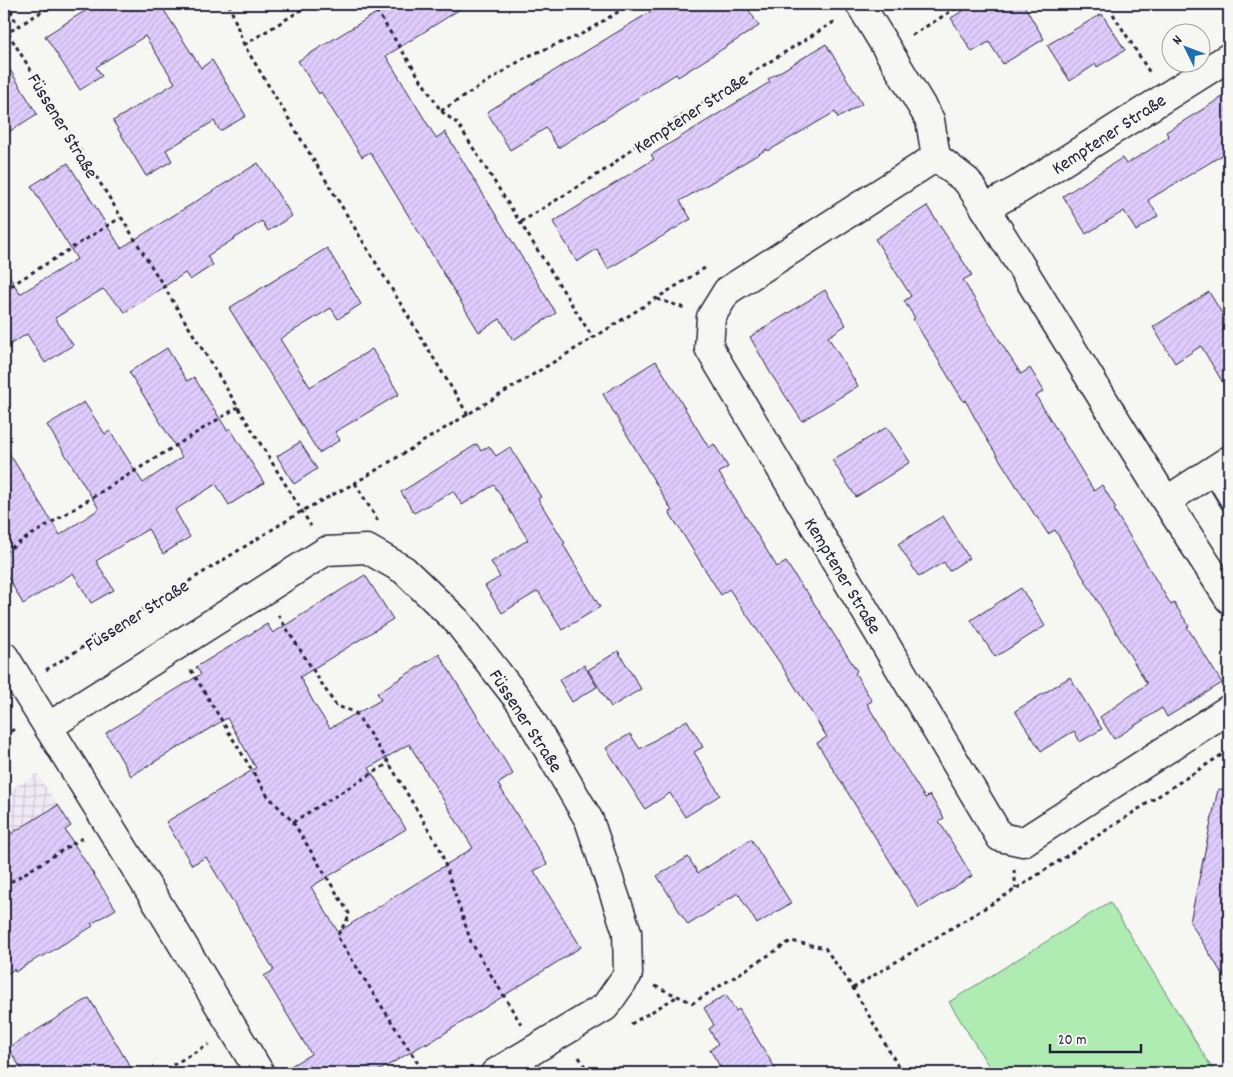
<svg xmlns="http://www.w3.org/2000/svg" width="1233" height="1077" font-family="Dekko,sans-serif">
	<style>
		.industrial { fill: url(#industrial-grid) }
		.green { fill: #afecb2; stroke: #688776 }
		.building { fill: url(#building-hatch); stroke: #22223b; fill-rule: evenodd }
		.lines { fill: none; stroke-linecap: round; stroke-linejoin: round }
		.lane-casing { stroke: #22223b; stroke-width: 19 }
		.street-casing { stroke: #22223b; stroke-width: 31 }
		.path { stroke: #22223b; stroke-width: 3; stroke-dasharray: 4 4; stroke-linecap: butt }
		.lane { stroke: #f6f6f2; stroke-width: 15 }
		.street { stroke: #f6f6f2; stroke-width: 28 }
		.labels { text-anchor: middle; stroke-width: 5; stroke-linejoin: round; paint-order: stroke }
		.street-label { font-size: 19px; fill: #22223b; stroke: #f6f6f2 }
	</style>
	<defs>
		<pattern id="industrial-grid" width="8" height="8" patternUnits="userSpaceOnUse" patternTransform="scale(1.25)"><rect width="8" height="8" fill="#efeaf6"/><path d="M0 4h8M4 0v8" fill="none" stroke="#cdc8d4"/></pattern>
		<pattern id="building-hatch" width="6" height="6" patternUnits="userSpaceOnUse" patternTransform="scale(1.25)"><rect width="6" height="6" fill="#e0cdfe"/><path d="M-1 1l2-2M0 6l6-6M5 7l2-2" fill="none" stroke="#c0b0db"/></pattern>
	</defs>
	<rect width="100%" height="100%" fill="#f6f6f2"/>
	<filter id="ink" filterUnits="userSpaceOnUse"><feTurbulence type="fractalNoise" baseFrequency=".02" numOctaves="2"/><feDisplacementMap in="SourceGraphic" scale="10" xChannelSelector="R" yChannelSelector="G"/><feConvolveMatrix kernelMatrix="1 2 1 2 8 2 1 2 1" color-interpolation-filters="sRGB"/></filter>
	<g filter="url(#ink)">
		<polygon class="industrial" points="37,774 71,826 4,868 4,794"/>
		<polygon class="green" points="1110,902 1215,1073 993,1073 949,1002"/>
		<g class="building">
			<polygon points="96,4 160,4 201,68 212,60 246,116 220,131 214,121 190,136 166,150 172,161 146,176 113,121 175,83 145,36 96,67 102,76 80,90 45,36"/>
			<polygon points="391,4 468,4 386,56 436,138 445,132 556,313 513,340 500,319 479,332 370,152 362,157 321,92 319,94 298,61"/>
			<polygon points="663,4 745,4 759,26 678,77 676,74 558,148 546,128 510,150 487,112"/>
			<polygon points="974,4 1023,4 1044,39 1003,64 989,42 972,52 951,18"/>
			<polygon points="1102,14 1125,50 1097,67 1096,64 1070,81 1047,45"/>
			<polygon points="826,44 862,104 838,118 835,112 768,151 767,149 680,201 691,219 608,269 597,249 577,262 553,222 654,159 651,155 770,82 768,79"/>
			<polygon points="4,60 37,114 4,135"/>
			<polygon points="1229,93 1229,151 1148,200 1158,216 1136,231 1124,211 1086,234 1063,196 1122,158 1126,164 1148,151 1169,137 1166,132"/>
			<polygon points="68,163 121,248 258,163 292,216 268,231 262,221 207,256 213,265 190,280 185,273 125,312 103,289 55,318 73,345 45,363 27,334 4,348 4,267 20,294 77,259 31,186"/>
			<polygon points="927,206 972,275 963,280 1006,351 1021,374 1030,368 1044,391 1036,396 1066,445 1094,491 1102,485 1116,508 1114,510 1143,558 1171,605 1174,603 1189,626 1187,627 1222,683 1167,717 1162,708 1114,739 1100,717 1147,684 1055,530 1048,534 1037,517 1036,517 986,438 965,400 964,402 913,319 915,318 904,301 911,296 875,239"/>
			<polygon points="327,248 361,304 338,319 331,308 280,339 310,387 372,349 399,394 335,432 340,440 319,453 229,308"/>
			<polygon points="825,290 846,325 828,337 858,386 802,421 771,374 750,337"/>
			<polygon points="1209,292 1229,325 1229,393 1201,346 1175,363 1153,327"/>
			<polygon points="167,348 187,381 194,377 227,430 230,428 264,483 229,505 216,484 175,510 190,537 163,554 148,529 96,561 114,590 91,603 73,573 23,604 4,570 4,445 60,535 99,509 47,425 84,402 105,434 110,431 143,483 182,457 129,372"/>
			<polygon points="656,361 709,448 714,444 728,467 719,473 777,567 786,562 804,590 805,589 857,671 855,673 872,701 867,704 896,752 925,798 930,795 944,818 939,821 972,876 919,908 817,743 827,737 780,663 729,589 721,595 669,512 672,511 603,394"/>
			<polygon points="887,427 910,462 856,497 832,460"/>
			<polygon points="300,442 317,469 294,484 277,456"/>
			<polygon points="477,444 481,451 489,446 496,456 510,447 541,497 538,499 565,543 563,544 600,607 562,630 538,591 502,613 485,586 500,577 491,562 528,540 494,485 462,505 453,491 414,513 401,492"/>
			<polygon points="943,516 969,558 949,571 944,562 919,577 898,544"/>
			<path d="M 365,575 L 393,619 L 300,677 L 315,705 L 330,728 L 381,700 L 377,693 L 439,654 L 513,774 L 498,784 L 547,864 L 534,871 L 581,947 L 426,1045 L 426,1043 L 375,1073 L 279,1073 L 311,1054 L 264,976 L 274,970 L 206,857 L 192,865 L 166,822 L 256,768 L 227,718 L 131,776 L 106,733 L 201,674 L 196,667 L 267,624 L 273,633 ZM 409,744 L 473,848 L 338,932 L 311,887 L 406,829 L 369,768 Z"/>
			<polygon points="1021,588 1045,626 995,657 971,620"/>
			<polygon points="618,651 641,689 611,707 588,670"/>
			<polygon points="584,665 597,687 572,702 559,680"/>
			<polygon points="1070,677 1102,729 1080,742 1074,731 1041,751 1015,711"/>
			<polygon points="687,720 703,747 694,752 720,795 685,817 670,793 645,809 606,748 630,734 640,749"/>
			<polygon points="1218,789 1229,790 1229,985 1190,922"/>
			<polygon points="58,805 71,826 65,830 116,909 91,924 93,926 42,957 41,956 15,972 14,969 4,976 4,838"/>
			<polygon points="751,839 791,903 757,924 738,893 688,925 657,876 688,857 698,873"/>
			<polygon points="726,995 736,1011 739,1009 778,1073 724,1073 710,1050 718,1044 709,1029 714,1025 704,1008"/>
			<polygon points="89,998 134,1073 24,1073 8,1048"/>
		</g>
		<g class="lines">
			<g class="lane-casing">
				<polyline id="lane" points="1210,472 1229,503"/>
			</g>
			<g class="street-casing">
				<g id="street">
					<polyline points="860,4 930,120 936,157 967,181 985,208 1166,501 1229,599"/>
					<polyline points="936,157 727,291 711,317 709,348 1000,837 1023,842 1229,709"/>
					<polyline points="985,208 1020,189 1229,57"/>
					<polyline points="1166,501 1229,460"/>
					<polyline points="4,656 166,917 260,1073"/>
					<polyline points="48,727 326,551 367,549 404,570 457,621 521,703 589,820 627,932 628,974 605,1007 495,1073"/>
				</g>
			</g>
			<g class="path">
				<polyline points="5,4 19,26"/>
				<polyline points="229,4 244,45 468,415"/>
				<polyline points="372,4 441,111 458,124 593,338"/>
				<polyline points="11,14 15,4"/>
				<polyline points="1113,14 1150,73"/>
				<polyline points="8,33 311,526"/>
				<polyline points="4,35 54,4"/>
				<polyline points="912,35 963,4"/>
				<polyline points="244,45 311,4"/>
				<polyline points="441,111 526,57 580,35 631,4"/>
				<polyline points="521,222 608,168 640,142 837,20"/>
				<polyline points="4,290 120,218"/>
				<polyline points="657,299 685,308"/>
				<polyline points="355,483 378,521"/>
				<polyline points="4,552 238,407"/>
				<polyline points="278,615 336,706 355,712 389,763 440,849 471,942 521,1024"/>
				<polyline points="46,670 302,511 355,483 593,338 708,266"/>
				<polyline points="191,670 267,795 293,822 350,915 337,936 424,1073"/>
				<polyline points="4,736 16,728"/>
				<polyline points="293,822 389,763"/>
				<polyline points="1014,870 1016,889"/>
				<polyline points="4,886 84,837"/>
				<polyline points="655,986 693,1003 791,941 825,948 853,988 902,1073"/>
				<polyline points="853,988 1016,889 1229,750"/>
				<polyline points="631,1024 678,996"/>
				<polyline points="579,1057 589,1073"/>
				<polyline points="159,1073 209,1044"/>
			</g>
			<use href="#lane" class="lane"/>
			<use href="#street" class="street"/>
		</g>
	</g>
	<g class="labels">
		<g class="street-label">
			<text transform="translate(690 112) rotate(-33)" y="7">Kemptener Straße</text>
			<text transform="translate(64 125) rotate(59)" y="7">Füssener Straße</text>
			<text transform="translate(1108 133) rotate(-33)" y="7">Kemptener Straße</text>
			<text transform="translate(844 575) rotate(59)" y="7">Kemptener Straße</text>
			<text transform="translate(136 614) rotate(-32)" y="7">Füssener Straße</text>
			<text transform="translate(527 720) rotate(57)" y="7">Füssener Straße</text>
		</g>
	</g>
	<rect width="1233" height="1077" fill="none" stroke="#f6f6f2" stroke-width="20"/>
	<rect x="10" y="10" width="1213" height="1057" fill="none" stroke="#22223b" stroke-width="2" filter="url(#ink)"/>
	<g transform="translate(1186 48) rotate(312)"><circle r="24" fill="#f6f6f2" stroke="#a1a1a9"/>
	<path d="M0-4L9 19L0 12L-9 19Z" fill="#1f6fb2"/>
	<text y="-8" font-size="14" font-weight="bold" text-anchor="middle" fill="#22223b">N</text>
	</g>
	<path d="M1050 1044v8h91v-8" fill="none" stroke="#22223b" stroke-width="2.5"/>
	<text x="1058" y="1044" font-size="15" fill="#22223b" stroke="#f6f6f2" stroke-width="4" paint-order="stroke">20 m</text>
</svg>
